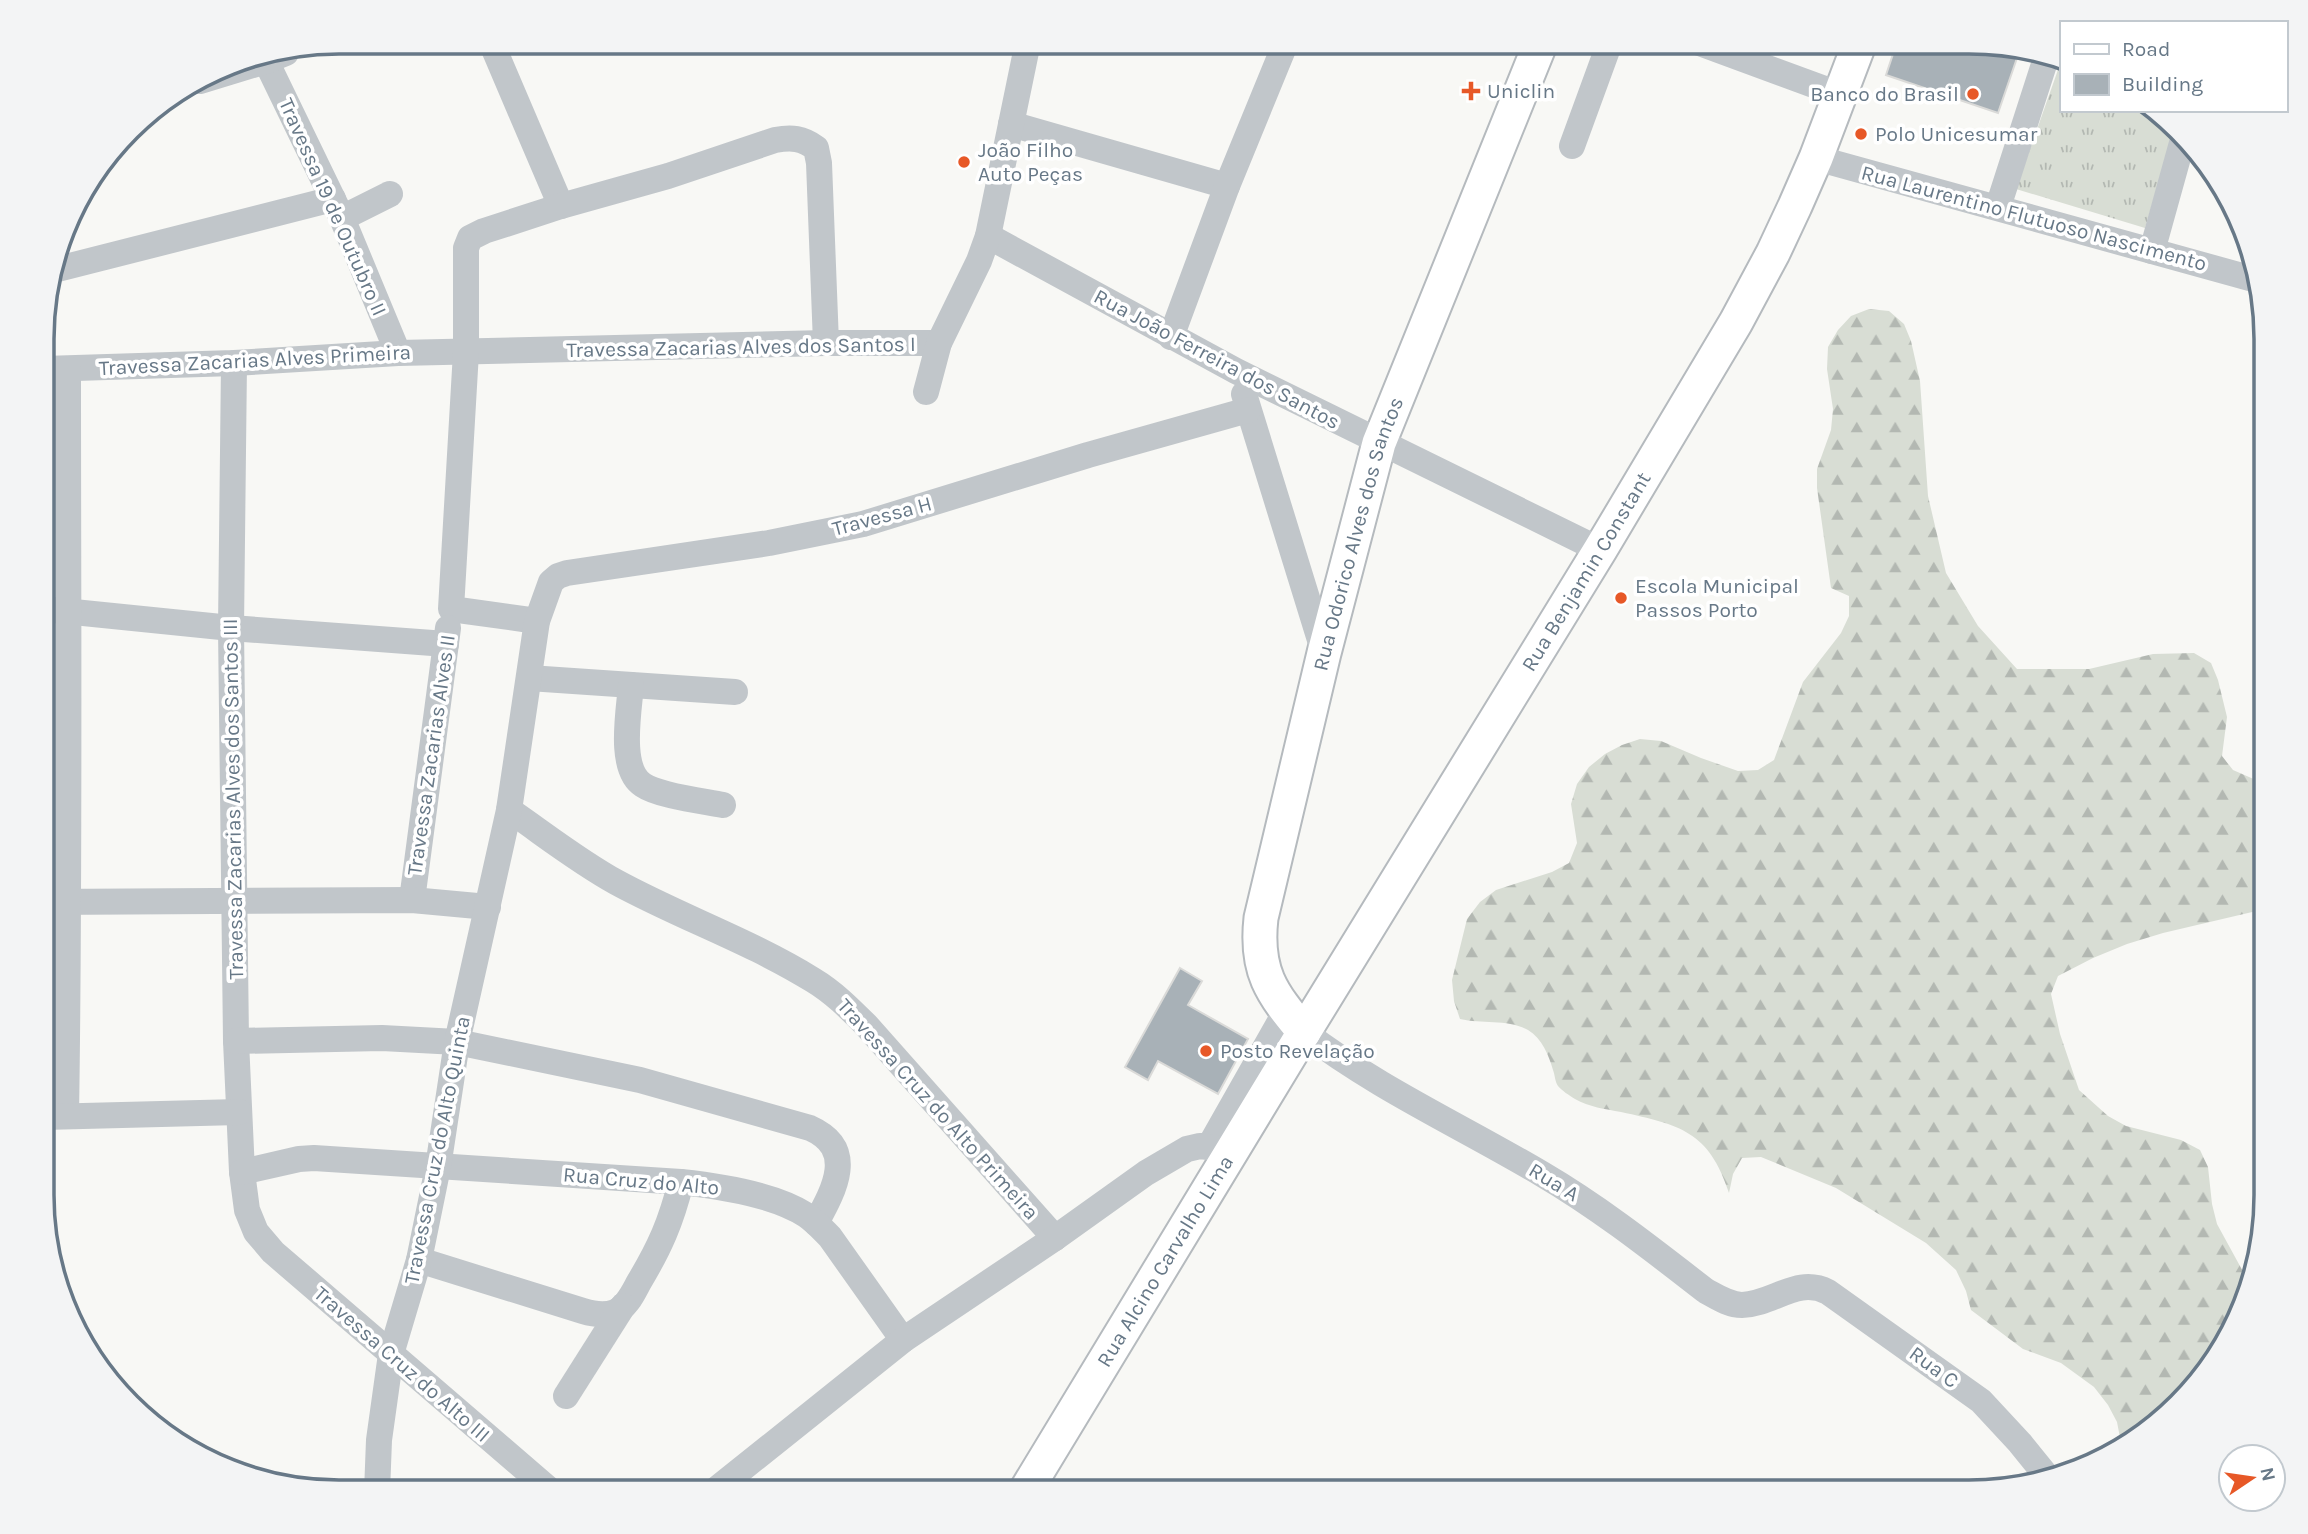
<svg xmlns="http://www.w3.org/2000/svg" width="2308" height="1534" font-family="Karla,sans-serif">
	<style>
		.grass { fill: url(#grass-tufts) }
		.forest { fill: url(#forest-firs) }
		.building { fill: #a8b1b7; stroke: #dadad8; stroke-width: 2 }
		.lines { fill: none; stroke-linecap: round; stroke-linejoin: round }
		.major-casing { stroke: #b5babe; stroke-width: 37 }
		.minor { stroke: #c1c6ca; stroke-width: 26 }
		.major { stroke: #fff; stroke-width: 33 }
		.poi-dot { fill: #e75827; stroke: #fff; stroke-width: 2.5 }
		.labels { text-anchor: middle; stroke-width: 7; stroke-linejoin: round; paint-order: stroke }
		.poi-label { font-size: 21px; fill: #677887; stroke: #fff; text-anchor: start }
		.street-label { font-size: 21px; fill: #677887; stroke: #fff }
		.rim { fill: none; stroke: #677887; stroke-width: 3.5 }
	</style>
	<defs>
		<pattern id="grass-tufts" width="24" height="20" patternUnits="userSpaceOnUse" patternTransform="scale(1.75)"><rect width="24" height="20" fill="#d8ddd4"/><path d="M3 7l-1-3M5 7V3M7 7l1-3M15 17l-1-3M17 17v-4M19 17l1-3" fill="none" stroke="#b3b8b2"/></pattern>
		<pattern id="forest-firs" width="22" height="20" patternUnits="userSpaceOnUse" patternTransform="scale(1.75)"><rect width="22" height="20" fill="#d8ddd4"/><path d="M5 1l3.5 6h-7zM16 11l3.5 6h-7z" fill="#b3b8b2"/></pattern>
	</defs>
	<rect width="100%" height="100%" fill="#f8f8f5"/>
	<polygon class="grass" points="2060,64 2061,110 2151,110 2173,134 2145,228 2016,189"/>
	<path class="forest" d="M 1869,309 L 1889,311 L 1904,324 L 1911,341 L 1920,381 L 1928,496 L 1946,573 L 1978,626 L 2017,669 L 2089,669 L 2153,654 L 2194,653 L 2211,663 L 2218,680 L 2227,717 L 2222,756 L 2233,770 L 2265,784 L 2265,909 L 2163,933 L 2127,944 L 2093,958 L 2058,976 L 2051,994 L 2060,1034 L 2079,1090 L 2108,1116 L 2126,1126 L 2181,1140 L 2200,1150 L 2208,1167 L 2212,1204 L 2217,1224 L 2246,1277 L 2252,1283 L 2250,1291 L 2216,1360 L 2122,1448 L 2117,1422 L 2108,1405 L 2094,1387 L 2061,1363 L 2023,1349 L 1971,1310 L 1966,1291 L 1956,1270 L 1926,1243 L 1836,1188 L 1761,1157 L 1742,1158 L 1733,1174 L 1729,1193 C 1709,1131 1680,1125 1621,1112 C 1605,1109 1589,1107 1575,1099 C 1570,1096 1561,1090 1558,1086 C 1555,1082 1555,1075 1553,1070 C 1549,1056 1542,1038 1528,1030 C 1508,1019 1482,1024 1460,1019 L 1454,1001 L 1452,980 L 1467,919 L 1480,902 L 1496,890 L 1552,872 L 1569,863 L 1577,843 L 1571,804 L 1577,784 L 1589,767 L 1605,754 L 1622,745 L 1640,739 L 1661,741 L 1701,758 L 1738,771 L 1758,770 L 1774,760 L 1803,682 L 1841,633 L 1849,616 L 1849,596 L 1831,588 L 1817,488 L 1817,469 L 1831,430 L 1833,409 L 1827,369 L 1828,347 L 1838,330 L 1851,316 Z"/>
	<g class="building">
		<polygon points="1897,42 1969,42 2017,58 1998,113 1886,75"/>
		<polygon points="1180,968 1202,981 1188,1005 1248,1039 1218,1094 1158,1061 1148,1080 1125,1067"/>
	</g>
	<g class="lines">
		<g class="major-casing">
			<g id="major">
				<path id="s1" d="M 1304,1032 C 1271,993 1255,971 1261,918 L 1324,653 L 1379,443 L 1541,42"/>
				<path id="s2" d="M 1025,1492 L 1304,1032 L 1600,550 L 1736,322 L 1773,253 L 1795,206 L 1816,158 L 1860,42"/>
			</g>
		</g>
		<g class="minor">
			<polyline points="491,42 561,206"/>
			<polyline points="1697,42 1841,95"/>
			<polyline points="266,61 342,218 398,353"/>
			<polyline points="200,81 266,61 286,53"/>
			<polyline points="1011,124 1227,186"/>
			<polyline points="1572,146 1610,42"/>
			<polyline points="1816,158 2253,279"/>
			<polyline points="1998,207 2047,55"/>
			<polyline points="342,218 390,194"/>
			<polyline points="988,236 1236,371 1600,550"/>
			<polyline points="2152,251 2182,143"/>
			<polyline points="54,270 333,199"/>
			<polyline points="1171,337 1227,186 1286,42"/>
			<polyline points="234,363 231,628 236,1041 242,1172 247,1210 256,1232 273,1252 552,1492"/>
			<polyline points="44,369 234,363 398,353 826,343 939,343"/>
			<polyline points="926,392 939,343 979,261 988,236 1028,42"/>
			<polyline points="1244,394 1324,653"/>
			<polyline points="44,609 231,628 446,644"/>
			<path d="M 537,621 L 451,609 L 466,352 L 466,248 L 470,238 L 484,231 L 561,206 L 668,176 L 775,140 C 792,137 802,138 816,148 L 819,163 L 826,343"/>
			<polyline points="529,678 735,692"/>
			<path d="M 631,685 C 629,711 618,769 643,785 C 659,796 703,801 723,805"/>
			<path d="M 509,810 C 544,834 578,861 616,882 C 680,917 750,941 813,980 C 833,992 849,1008 866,1025 L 1055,1238"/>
			<polyline points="412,900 448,628"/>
			<polyline points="44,902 412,900 488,907"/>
			<path d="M 1304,1032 C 1377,1088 1463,1127 1542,1174 C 1600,1208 1653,1250 1706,1291 C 1717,1297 1729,1305 1742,1305 C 1774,1304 1797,1276 1828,1292 L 1981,1401 L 2020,1443 L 2045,1474"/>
			<path d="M 236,1041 L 382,1038 L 457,1042 L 640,1080 L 810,1128 C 857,1149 834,1190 816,1223"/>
			<path d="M 66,1116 C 70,867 68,618 68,369"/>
			<polyline points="44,1117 239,1112"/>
			<polyline points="1209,1147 1286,1011"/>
			<path d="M 242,1172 L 299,1159 L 314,1158 L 681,1182 C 719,1186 773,1194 806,1215 C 815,1221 822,1229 830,1237 L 903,1340"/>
			<path d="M 419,1260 L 583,1311 C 593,1314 605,1316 615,1312 C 627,1307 633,1293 639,1282 C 660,1247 671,1222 681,1182"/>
			<polyline points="566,1396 623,1306"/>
			<polyline points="377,1492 379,1440 391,1354 419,1260 438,1167 457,1042 509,810 537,621 551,582 558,576 567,573 769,543 863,524 1088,455 1248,410"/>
			<polyline points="713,1492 903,1340 1055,1238 1146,1173 1187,1149 1200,1146 1232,1150"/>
		</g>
		<use href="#major" class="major"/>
	</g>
	<g class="poi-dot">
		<path d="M1467.5 80.5h7v7h7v7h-7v7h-7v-7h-7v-7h7z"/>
		<circle cx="1973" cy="94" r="7"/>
		<circle cx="1861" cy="134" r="7"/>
		<circle cx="964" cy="162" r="7"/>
		<circle cx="1621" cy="598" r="7"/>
		<circle cx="1206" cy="1051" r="7"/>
	</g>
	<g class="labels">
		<g class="poi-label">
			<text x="1487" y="98">Uniclin</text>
			<text x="1959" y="101" text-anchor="end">Banco do Brasil</text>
			<text x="1875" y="141">Polo Unicesumar</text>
			<text x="978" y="157">João Filho<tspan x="978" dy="24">Auto Peças</tspan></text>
			<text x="1635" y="593">Escola Municipal<tspan x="1635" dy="24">Passos Porto</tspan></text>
			<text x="1220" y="1058">Posto Revelação</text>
		</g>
		<g class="street-label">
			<text transform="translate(333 207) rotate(66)" y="7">Travessa 19 de Outubro II</text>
			<text transform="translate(2034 218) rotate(15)" y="7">Rua Laurentino Flutuoso Nascimento</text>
			<text transform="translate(741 347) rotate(-1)" y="7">Travessa Zacarias Alves dos Santos I</text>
			<text transform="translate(1217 359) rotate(28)" y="7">Rua João Ferreira dos Santos</text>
			<text transform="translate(255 360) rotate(-3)" y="7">Travessa Zacarias Alves Primeira</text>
			<text transform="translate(882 516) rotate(-15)" y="7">Travessa H</text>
			<text dy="7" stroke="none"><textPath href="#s1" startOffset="523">Rua Odorico Alves dos Santos</textPath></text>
			<text dy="7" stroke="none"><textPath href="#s2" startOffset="1078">Rua Benjamin Constant</textPath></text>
			<text transform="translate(431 755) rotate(-82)" y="7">Travessa Zacarias Alves II</text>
			<text transform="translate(233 799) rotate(-91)" y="7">Travessa Zacarias Alves dos Santos III</text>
			<text transform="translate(938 1109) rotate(48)" y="7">Travessa Cruz do Alto Primeira</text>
			<text transform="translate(437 1150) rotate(-79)" y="7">Travessa Cruz do Alto Quinta</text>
			<text transform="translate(641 1181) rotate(5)" y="7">Rua Cruz do Alto</text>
			<text transform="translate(1554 1182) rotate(31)" y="7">Rua A</text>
			<text dy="7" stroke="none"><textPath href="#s2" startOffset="270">Rua Alcino Carvalho Lima</textPath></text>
			<text transform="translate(402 1364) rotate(41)" y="7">Travessa Cruz do Alto III</text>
			<text transform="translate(1934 1367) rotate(36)" y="7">Rua C</text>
		</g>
	</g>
	<path d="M0 0H2308V1534H0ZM339 54H1969A285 285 0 0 1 2254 339V1195A285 285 0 0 1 1969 1480H339A285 285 0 0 1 54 1195V339A285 285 0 0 1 339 54Z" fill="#f3f4f5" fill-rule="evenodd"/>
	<path class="rim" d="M339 54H1969A285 285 0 0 1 2254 339V1195A285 285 0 0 1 1969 1480H339A285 285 0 0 1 54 1195V339A285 285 0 0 1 339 54Z"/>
	<rect x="2060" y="21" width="228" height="91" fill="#ffffff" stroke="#c2c9cf" stroke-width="2"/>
	<rect x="2074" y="44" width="35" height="10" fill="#ffffff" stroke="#c2c9cf" stroke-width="2"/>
	<text x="2122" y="56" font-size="21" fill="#677887">Road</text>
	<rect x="2074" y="74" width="35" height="21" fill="#a8b1b7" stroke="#c2c9cf" stroke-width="2"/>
	<text x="2122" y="91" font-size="21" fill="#677887">Building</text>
	<g transform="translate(2252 1478) rotate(77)"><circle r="33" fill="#ffffff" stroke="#c2c9cf" stroke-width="2"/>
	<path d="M0-5L12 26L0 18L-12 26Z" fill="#e75827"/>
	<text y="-10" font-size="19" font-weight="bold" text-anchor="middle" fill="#677887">N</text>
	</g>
</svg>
